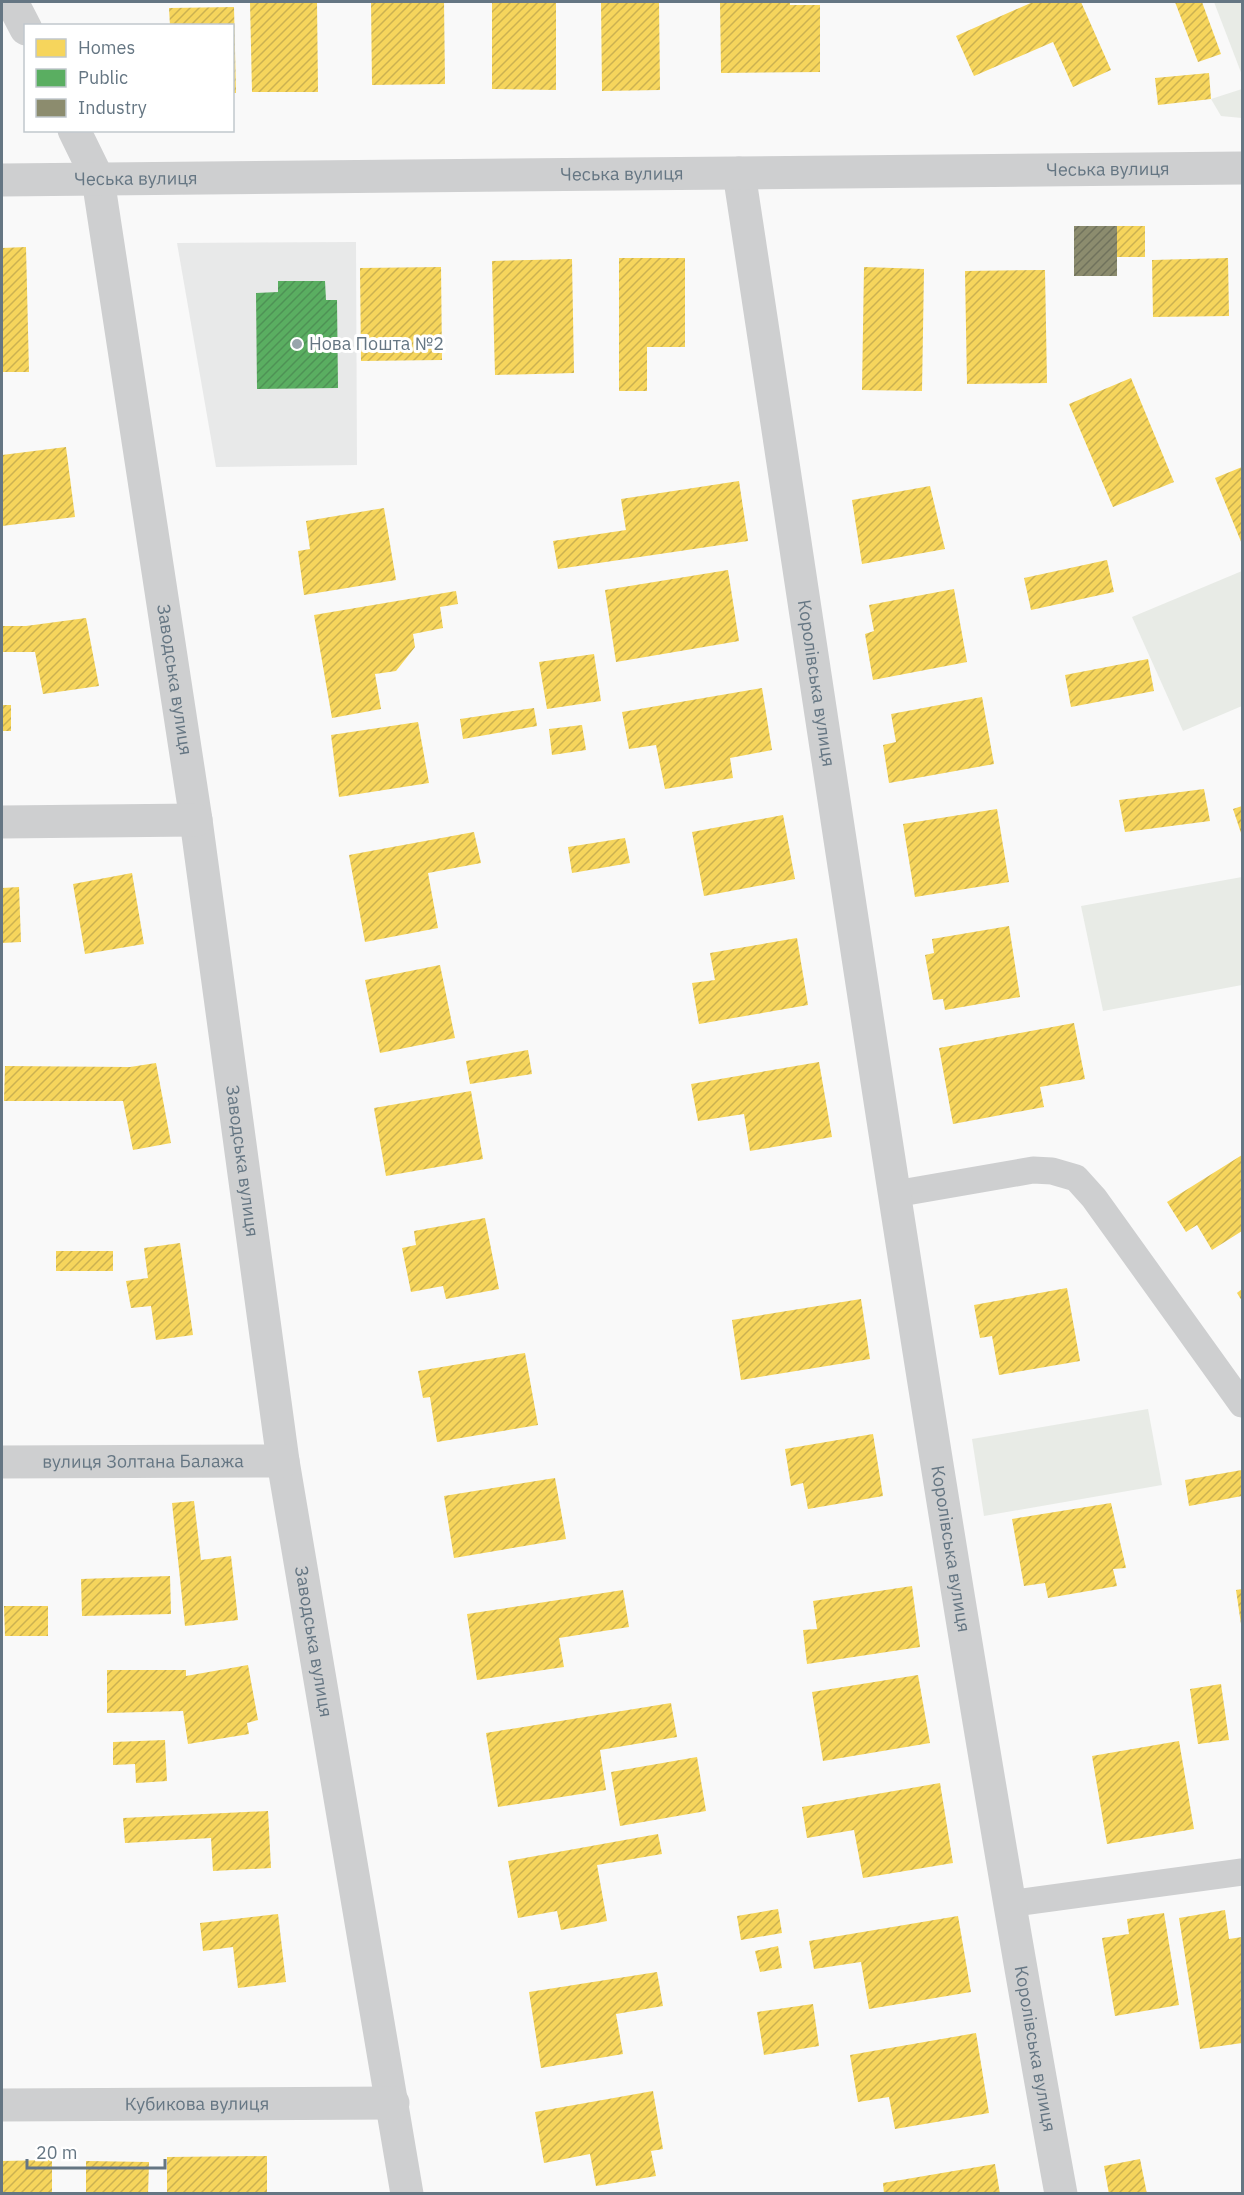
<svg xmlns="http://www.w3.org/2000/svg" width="1244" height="2195" font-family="'IBM Plex Sans',sans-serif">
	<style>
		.built { fill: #e8e9e9 }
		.green { fill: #e8ebe6 }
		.homes { fill: url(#homes-hatch) }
		.public { fill: url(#public-hatch) }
		.industry { fill: url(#industry-hatch) }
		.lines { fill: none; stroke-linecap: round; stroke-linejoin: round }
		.lane { stroke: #cecfd0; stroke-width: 27 }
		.street { stroke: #cecfd0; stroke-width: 33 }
		.poi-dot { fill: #99a4ac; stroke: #fff; stroke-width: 2 }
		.labels { text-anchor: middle; stroke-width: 6; stroke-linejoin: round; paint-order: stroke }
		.street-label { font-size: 18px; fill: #657683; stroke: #fff }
		.poi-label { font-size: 18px; fill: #657683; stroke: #fff; text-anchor: start }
	</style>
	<defs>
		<pattern id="homes-hatch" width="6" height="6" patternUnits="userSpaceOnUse" patternTransform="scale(1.5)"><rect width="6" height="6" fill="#f6d55c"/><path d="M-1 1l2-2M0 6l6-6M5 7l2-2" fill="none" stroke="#cbb151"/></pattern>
		<pattern id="public-hatch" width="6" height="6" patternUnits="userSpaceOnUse" patternTransform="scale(1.5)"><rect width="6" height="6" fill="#5aae61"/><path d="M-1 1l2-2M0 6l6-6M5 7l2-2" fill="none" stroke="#4e9255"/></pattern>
		<pattern id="industry-hatch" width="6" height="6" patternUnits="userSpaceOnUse" patternTransform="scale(1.5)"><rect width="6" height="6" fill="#8c8c6e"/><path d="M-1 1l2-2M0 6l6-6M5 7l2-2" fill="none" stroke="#70725c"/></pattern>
	</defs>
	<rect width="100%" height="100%" fill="#f9f9f9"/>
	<polygon class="built" points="356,242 357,465 216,467 177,243"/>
	<g class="green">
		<polygon points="1214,2 1242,2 1242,75"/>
		<polygon points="1242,89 1242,118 1221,116 1211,99"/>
		<polygon points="1242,571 1242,706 1183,731 1132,617"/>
		<polygon points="1242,877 1242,985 1103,1011 1081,906"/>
		<polygon points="1148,1409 1162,1485 984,1516 972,1439"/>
	</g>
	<g class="homes">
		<polygon points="250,2 317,2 318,92 252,92"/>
		<polygon points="371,2 444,2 445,84 372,85"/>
		<polygon points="492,2 556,2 556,90 492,89"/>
		<polygon points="601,2 659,2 660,90 602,91"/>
		<polygon points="720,2 790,2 790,5 820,5 820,72 721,73"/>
		<polygon points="1033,2 1081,2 1111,70 1073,87 1053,42 974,76 956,36"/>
		<polygon points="1175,2 1202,2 1221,54 1198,62"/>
		<polygon points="234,7 236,93 232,93 232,26 170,26 169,8"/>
		<polygon points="1209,73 1211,99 1158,105 1155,78"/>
		<rect x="1117" y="226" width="28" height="31"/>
		<polygon points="26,247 29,372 2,372 2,248"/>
		<polygon points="619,258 685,258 685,347 647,347 647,391 619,391"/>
		<polygon points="1228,258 1229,316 1153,317 1152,260"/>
		<polygon points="572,259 574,373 495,375 492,261"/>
		<polygon points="441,267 442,360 361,361 360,268"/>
		<polygon points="864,267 924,269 922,391 862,390"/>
		<polygon points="1045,270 1047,383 967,384 965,271"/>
		<polygon points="1131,378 1174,482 1113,507 1069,404"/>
		<polygon points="66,447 75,517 2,526 2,455"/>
		<polygon points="1242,467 1242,544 1215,478"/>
		<polygon points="739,481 748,541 558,569 553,541 626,530 621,499"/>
		<polygon points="930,486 945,549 862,564 852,500"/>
		<polygon points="384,508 396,580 304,595 298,551 310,549 306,521"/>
		<polygon points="1107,560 1114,592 1031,610 1024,578"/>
		<polygon points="728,570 739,641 616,662 605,590"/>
		<polygon points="954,589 967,662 873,680 865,634 874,631 869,605"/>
		<polygon points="456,591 458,604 440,607 443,628 413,634 415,647 396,671 375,674 381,709 332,718 314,615"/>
		<polygon points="86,618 99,686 43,694 35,652 2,652 2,626 26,626"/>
		<polygon points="594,654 601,701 547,709 539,662"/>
		<polygon points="1148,659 1154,691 1071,707 1065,675"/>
		<polygon points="762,688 772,750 730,758 733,778 665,789 656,745 629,749 622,712"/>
		<polygon points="982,697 994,764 889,783 883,745 896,742 891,714"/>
		<rect x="2" y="705" width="9" height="26"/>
		<polygon points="534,708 537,726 463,739 460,719"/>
		<polygon points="418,722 429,783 339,797 331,735"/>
		<polygon points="582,725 586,750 552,755 549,729"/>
		<polygon points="1204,789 1210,821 1125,832 1119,800"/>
		<polygon points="1242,806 1242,836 1233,809"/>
		<polygon points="997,809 1009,882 915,897 903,824"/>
		<polygon points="783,815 795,879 704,896 692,832"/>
		<polygon points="474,832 481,863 428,873 438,928 365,942 349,855"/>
		<polygon points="625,838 630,863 572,873 568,847"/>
		<polygon points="132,873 144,944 85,954 73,884"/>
		<polygon points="19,887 21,942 2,943 2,888"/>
		<polygon points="1009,926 1020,997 945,1010 943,999 933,1000 925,955 934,953 932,939"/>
		<polygon points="797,938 808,1005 699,1024 692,983 715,980 710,953"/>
		<polygon points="440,965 455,1038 380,1053 365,980"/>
		<polygon points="1074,1023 1085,1079 1040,1087 1044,1107 953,1124 939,1048"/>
		<polygon points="528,1050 532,1074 470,1084 466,1061"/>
		<polygon points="819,1062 832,1137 750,1151 744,1114 698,1121 691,1084"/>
		<polygon points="156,1063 171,1143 133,1150 123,1101 4,1101 5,1066 130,1067"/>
		<polygon points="471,1091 483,1159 386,1176 374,1108"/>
		<polygon points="1242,1155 1242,1231 1212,1250 1197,1225 1186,1232 1167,1202"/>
		<polygon points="485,1218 499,1289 446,1299 443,1286 411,1292 402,1248 416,1245 414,1231"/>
		<polygon points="180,1243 193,1335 156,1340 151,1306 131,1308 126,1281 148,1278 144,1248"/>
		<rect x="56" y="1251" width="57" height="20"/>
		<polygon points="1067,1288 1080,1361 999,1375 992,1336 980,1338 974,1305"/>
		<polygon points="1242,1289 1242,1301 1237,1293"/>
		<polygon points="861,1299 870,1359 741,1380 732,1320"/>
		<polygon points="525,1353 538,1425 437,1442 430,1397 423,1398 418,1371"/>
		<polygon points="873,1434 883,1496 808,1509 803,1483 791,1486 785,1449"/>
		<polygon points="1242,1470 1242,1496 1189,1506 1185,1480"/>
		<polygon points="555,1478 566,1539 454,1558 444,1496"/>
		<polygon points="194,1501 201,1560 231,1556 238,1620 185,1626 172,1503"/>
		<polygon points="1111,1503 1126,1568 1113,1569 1117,1586 1048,1598 1045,1583 1024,1586 1012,1519"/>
		<polygon points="170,1576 171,1614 82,1616 81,1579"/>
		<polygon points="912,1586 920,1647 807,1664 803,1630 817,1629 813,1601"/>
		<polygon points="1242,1589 1242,1623 1241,1624 1236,1590"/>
		<polygon points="623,1590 629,1627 559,1638 564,1667 477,1680 467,1614"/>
		<polygon points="4,1606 48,1606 48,1636 5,1636"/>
		<polygon points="248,1665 258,1720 247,1723 249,1734 188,1744 183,1711 107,1713 107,1670 186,1670 186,1676"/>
		<polygon points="918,1675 930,1743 823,1761 812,1692"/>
		<polygon points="1221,1684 1229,1740 1198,1744 1190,1689"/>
		<polygon points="671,1703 677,1737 600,1750 606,1790 498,1807 486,1733"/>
		<polygon points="165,1740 167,1781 136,1783 135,1764 113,1765 113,1742"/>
		<polygon points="1179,1741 1194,1829 1107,1844 1092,1756"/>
		<polygon points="697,1757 706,1811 620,1826 611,1772"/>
		<polygon points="940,1783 953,1863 863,1878 854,1830 807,1838 802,1807"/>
		<polygon points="268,1811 271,1868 213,1871 211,1838 125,1843 123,1818"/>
		<polygon points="658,1834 662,1854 597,1865 607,1921 561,1930 557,1911 518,1918 508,1861"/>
		<polygon points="778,1909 782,1933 741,1940 737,1916"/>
		<polygon points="1225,1910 1229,1939 1242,1937 1242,2043 1200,2049 1179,1918"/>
		<polygon points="1164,1913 1179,2005 1115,2016 1102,1938 1129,1934 1127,1919"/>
		<polygon points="278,1914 286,1982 238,1988 233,1947 203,1951 200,1923"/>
		<polygon points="958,1916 971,1992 869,2009 861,1962 814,1969 809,1941"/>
		<polygon points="778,1946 782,1968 760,1972 755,1951"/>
		<polygon points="657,1972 663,2006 616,2014 623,2054 541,2068 529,1992"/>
		<polygon points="813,2004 819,2046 764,2055 757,2012"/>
		<polygon points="976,2033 989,2113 895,2129 889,2097 858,2102 850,2055"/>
		<polygon points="653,2091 663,2149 651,2151 656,2176 596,2186 590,2154 544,2163 535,2112"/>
		<polygon points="267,2156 267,2194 167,2194 167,2157"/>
		<polygon points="1140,2159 1147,2194 1109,2194 1104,2166"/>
		<polygon points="52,2160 52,2194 2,2194 2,2161"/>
		<polygon points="86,2161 149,2162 148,2194 86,2194"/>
		<polygon points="995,2164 1000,2194 884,2194 883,2183"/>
	</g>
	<polygon class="public" points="278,281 325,281 326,300 337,300 338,388 257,389 256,293 278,292"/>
	<rect class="industry" x="1074" y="226" width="43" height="50"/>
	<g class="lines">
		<g class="lane">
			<polyline points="895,1194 1033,1170 1052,1171 1076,1178 1094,1198 1242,1404"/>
			<polyline points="1008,1904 1242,1872"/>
		</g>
		<g class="street">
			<polyline points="12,2 26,29"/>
			<path id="s1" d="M 74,130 L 98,179 L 196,820 L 283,1461 L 407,2194"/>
			<path id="s2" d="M 739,173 C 842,847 939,1523 1061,2194"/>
			<path id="s3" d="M 2,180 L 1242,168"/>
			<polyline points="2,822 196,820"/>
			<path id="s4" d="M 2,1462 L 283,1461"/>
			<path id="s5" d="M 2,2105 L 393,2103"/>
		</g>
	</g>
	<circle class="poi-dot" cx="297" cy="344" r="6"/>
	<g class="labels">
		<g class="street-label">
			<text dy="6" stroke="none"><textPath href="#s3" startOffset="1106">Чеська вулиця</textPath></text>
			<text dy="6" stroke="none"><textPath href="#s3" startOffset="620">Чеська вулиця</textPath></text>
			<text dy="6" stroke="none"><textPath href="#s3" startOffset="134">Чеська вулиця</textPath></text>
			<text dy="6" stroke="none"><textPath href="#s1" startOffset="561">Заводська вулиця</textPath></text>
			<text dy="6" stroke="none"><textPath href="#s2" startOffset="516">Королівська вулиця</textPath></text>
			<text dy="6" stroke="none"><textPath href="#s1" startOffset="1047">Заводська вулиця</textPath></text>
			<text dy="6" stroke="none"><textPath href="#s4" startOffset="141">вулиця Золтана Балажа</textPath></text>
			<text dy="6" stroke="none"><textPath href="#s2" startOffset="1392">Королівська вулиця</textPath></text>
			<text dy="6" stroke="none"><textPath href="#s1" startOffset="1533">Заводська вулиця</textPath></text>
			<text dy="6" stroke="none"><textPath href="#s2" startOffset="1899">Королівська вулиця</textPath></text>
			<text dy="6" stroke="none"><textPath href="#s5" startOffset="195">Кубикова вулиця</textPath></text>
		</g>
		<g class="poi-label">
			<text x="309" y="350">Нова Пошта №2</text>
		</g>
	</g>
	<rect width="1244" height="2195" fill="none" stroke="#657683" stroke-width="6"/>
	<rect x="24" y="24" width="210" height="108" fill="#ffffff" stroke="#c1c8cd" stroke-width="1.5"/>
	<rect x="36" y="39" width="30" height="18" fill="#f6d55c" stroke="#c1c8cd" stroke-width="1.5"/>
	<text x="78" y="54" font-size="18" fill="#657683">Homes</text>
	<rect x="36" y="69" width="30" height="18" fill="#5aae61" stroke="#c1c8cd" stroke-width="1.5"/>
	<text x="78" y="84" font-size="18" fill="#657683">Public</text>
	<rect x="36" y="99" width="30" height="18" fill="#8c8c6e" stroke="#c1c8cd" stroke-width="1.5"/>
	<text x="78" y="114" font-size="18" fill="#657683">Industry</text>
	<path d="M27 2159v9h138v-9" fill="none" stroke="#657683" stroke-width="3"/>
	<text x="36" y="2159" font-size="18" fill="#657683" stroke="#ffffff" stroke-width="4.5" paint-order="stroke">20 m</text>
</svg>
